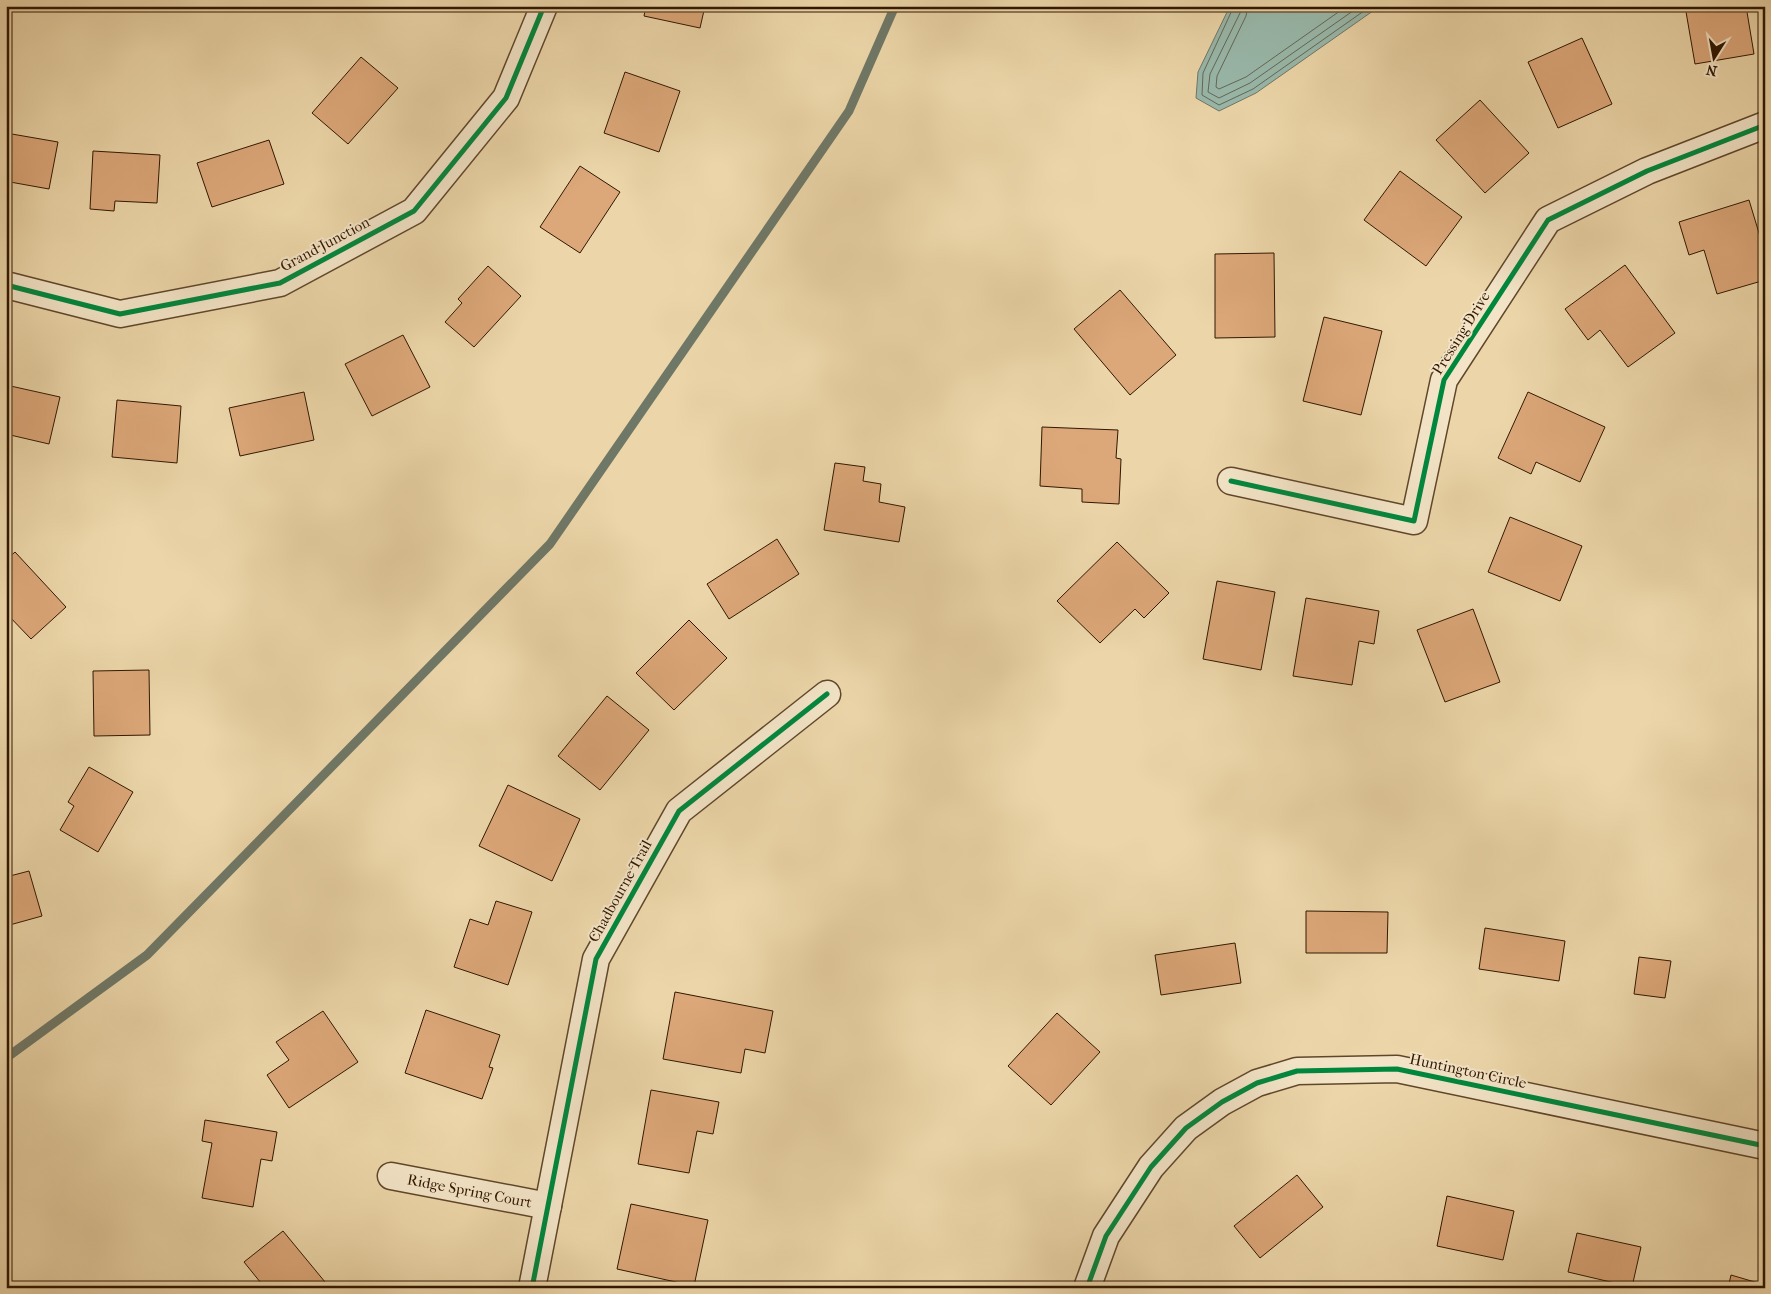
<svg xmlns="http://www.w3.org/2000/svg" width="1771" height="1294" font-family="'IM FELL French Canon',serif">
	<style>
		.water { fill: #99b9ac; stroke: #6f7867 }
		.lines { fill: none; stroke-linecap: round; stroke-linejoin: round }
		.shore { stroke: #646856; stroke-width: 1 }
		.stream { stroke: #6f7867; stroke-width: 9 }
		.building { fill: #dca779; stroke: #301700 }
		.street-casing { stroke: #5f472a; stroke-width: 29 }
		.street { stroke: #f3e4c7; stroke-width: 26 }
		.cycleway-casing { stroke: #f3e4c7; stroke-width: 8 }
		.cycleway { stroke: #00873e; stroke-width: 5 }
		.labels { text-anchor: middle; stroke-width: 4; stroke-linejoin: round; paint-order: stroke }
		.street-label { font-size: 15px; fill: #301700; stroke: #f3e4c7 }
	</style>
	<rect width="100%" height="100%" fill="#ecd6a9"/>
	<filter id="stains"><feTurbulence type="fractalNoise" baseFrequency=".004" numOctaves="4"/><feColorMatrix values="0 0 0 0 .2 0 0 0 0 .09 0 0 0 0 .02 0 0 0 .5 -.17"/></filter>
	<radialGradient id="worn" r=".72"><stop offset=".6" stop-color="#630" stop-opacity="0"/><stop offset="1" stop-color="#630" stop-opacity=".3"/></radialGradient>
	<polygon class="water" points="1230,6 1380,6 1256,93 1219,111 1196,98 1198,72"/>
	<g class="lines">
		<g class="shore">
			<polyline points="1234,6 1203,73 1202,95 1219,105 1253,89 1371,6"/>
			<polyline points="1241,6 1240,13 1210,74 1208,92 1219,98 1250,83 1360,6"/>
			<polyline points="1248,6 1246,16 1217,76 1216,87 1219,89 1246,77 1347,6"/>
		</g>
		<polyline class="stream" points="6,1058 147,955 550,544 849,111 895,6"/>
	</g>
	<g class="building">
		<polygon points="646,6 705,6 700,28 644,16"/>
		<polygon points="1685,6 1746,6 1754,54 1695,64"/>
		<polygon points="1582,38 1612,104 1558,128 1528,62"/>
		<polygon points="361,57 398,88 348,144 312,113"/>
		<polygon points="625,72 680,91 659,152 604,133"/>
		<polygon points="1480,100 1529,153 1485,193 1436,140"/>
		<polygon points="6,133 58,142 49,189 10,182 8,192 6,192"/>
		<polygon points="269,140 284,184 212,207 197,163"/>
		<polygon points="93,151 160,155 157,203 115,201 114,211 90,209"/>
		<polygon points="580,166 620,192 580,253 540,227"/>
		<polygon points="1400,171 1462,217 1426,266 1364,220"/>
		<polygon points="1749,200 1765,253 1765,280 1717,294 1704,250 1689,255 1679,222"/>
		<polygon points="1274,253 1275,337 1215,338 1215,254"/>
		<polygon points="1625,265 1675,333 1628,367 1600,330 1588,340 1565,309"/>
		<polygon points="488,266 521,296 474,347 445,322 462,303 458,299"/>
		<polygon points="1120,290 1176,355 1130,395 1074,329"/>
		<polygon points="1324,317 1382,331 1361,415 1303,401"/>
		<polygon points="403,335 430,387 372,416 345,364"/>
		<polygon points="6,385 60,397 49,444 6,434"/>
		<polygon points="304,392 314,440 240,456 229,408"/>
		<polygon points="1528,392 1605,427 1580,482 1536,462 1531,474 1498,458"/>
		<polygon points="117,400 181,406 177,463 112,457"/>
		<polygon points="1042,427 1118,430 1116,458 1121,459 1119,504 1082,502 1082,489 1040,486"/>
		<polygon points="835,463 865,467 863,481 881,484 879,502 905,507 899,542 824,530"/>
		<polygon points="1510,517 1582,546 1560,601 1488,572"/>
		<polygon points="777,539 799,574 729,619 707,584"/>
		<polygon points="1117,542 1169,593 1144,618 1135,609 1100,643 1057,601"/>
		<polygon points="15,552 66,607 31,639 6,613 6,560"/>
		<polygon points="1217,581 1275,592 1261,670 1203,659"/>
		<polygon points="1306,598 1379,611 1374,644 1359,641 1352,685 1293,676"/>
		<polygon points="1473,609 1500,682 1445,702 1417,630"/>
		<polygon points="689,620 727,658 674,710 636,673"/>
		<polygon points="149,670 150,735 94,736 93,671"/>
		<polygon points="607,696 649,730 600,790 558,756"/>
		<polygon points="89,767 133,792 98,852 60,830 74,806 68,802"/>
		<polygon points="508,785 580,819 552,881 479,846"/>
		<polygon points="29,871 42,916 6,926 6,877"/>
		<polygon points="496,901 532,912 508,985 454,967 470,919 488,925"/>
		<polygon points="1306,911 1388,912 1387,953 1306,953"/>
		<polygon points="1485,928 1565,941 1559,981 1479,969"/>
		<polygon points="1235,943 1241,983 1161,995 1155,955"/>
		<polygon points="1639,957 1671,961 1665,998 1634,994"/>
		<polygon points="675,992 773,1011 765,1053 745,1049 741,1073 663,1059"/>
		<polygon points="426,1010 500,1035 489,1067 493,1068 482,1099 405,1073"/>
		<polygon points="323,1011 358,1062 289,1108 267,1075 289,1060 276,1042"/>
		<polygon points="1057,1013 1100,1052 1051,1105 1008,1066"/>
		<polygon points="651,1090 719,1102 713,1134 697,1131 689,1173 638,1164"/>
		<polygon points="205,1120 277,1132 272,1161 261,1159 253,1207 202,1198 212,1143 202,1141"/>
		<polygon points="1297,1175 1323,1207 1260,1258 1234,1226"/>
		<polygon points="1447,1196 1514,1211 1503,1260 1437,1246"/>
		<polygon points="631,1204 708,1220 694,1286 617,1269"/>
		<polygon points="283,1231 330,1288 265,1288 244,1262"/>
		<polygon points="1577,1233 1641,1247 1632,1287 1568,1272"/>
		<polygon points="1731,1275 1765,1285 1765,1288 1728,1288"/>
	</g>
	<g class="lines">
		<g class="street-casing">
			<g id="street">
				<polyline points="6,285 120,314 280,283 414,211 506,98 544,6"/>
				<polyline points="1231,481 1414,521 1444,380 1548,220 1647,171 1765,125"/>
				<path id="s1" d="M 391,1176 L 548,1206"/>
				<polyline points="532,1288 596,959 679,811 827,694"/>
				<polyline points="1087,1288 1106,1236 1151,1167 1186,1128 1222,1102 1257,1083 1297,1071 1397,1069 1765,1146"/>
			</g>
		</g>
		<use href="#street" class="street"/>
		<g class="cycleway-casing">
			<g id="cycleway">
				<polyline points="6,285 120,314 280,283 414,211 506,98 544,6"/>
				<polyline points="1231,481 1414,521 1444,380 1548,220 1647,171 1765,125"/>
				<polyline points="532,1288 596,959 679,811 827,694"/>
				<polyline points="1087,1288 1106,1236 1151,1167 1186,1128 1222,1102 1257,1083 1297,1071 1397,1069 1765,1146"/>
			</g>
		</g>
		<use href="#cycleway" class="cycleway"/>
	</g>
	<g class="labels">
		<g class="street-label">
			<text transform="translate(325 244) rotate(-28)" y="5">Grand Junction</text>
			<text transform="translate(1461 333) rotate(-58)" y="5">Pressing Drive</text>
			<text transform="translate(620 891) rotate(-61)" y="5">Chadbourne Trail</text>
			<text transform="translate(1468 1071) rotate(12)" y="5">Huntington Circle</text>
			<text dy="5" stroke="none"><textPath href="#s1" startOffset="80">Ridge Spring Court</textPath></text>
		</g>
	</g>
	<rect width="1771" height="1294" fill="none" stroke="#ecd6a9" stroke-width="25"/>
	<rect x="8" y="8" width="1756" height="1279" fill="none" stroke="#301700" stroke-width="2.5"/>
	<rect x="12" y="12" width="1746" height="1269" fill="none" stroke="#301700"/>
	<g transform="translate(1714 58) rotate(191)" stroke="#f3e4c7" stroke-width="4" paint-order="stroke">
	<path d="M0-4L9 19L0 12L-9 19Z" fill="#301700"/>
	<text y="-8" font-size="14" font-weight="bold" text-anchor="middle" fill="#301700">N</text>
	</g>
	<rect width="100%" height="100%" filter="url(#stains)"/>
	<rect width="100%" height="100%" fill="url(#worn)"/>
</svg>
